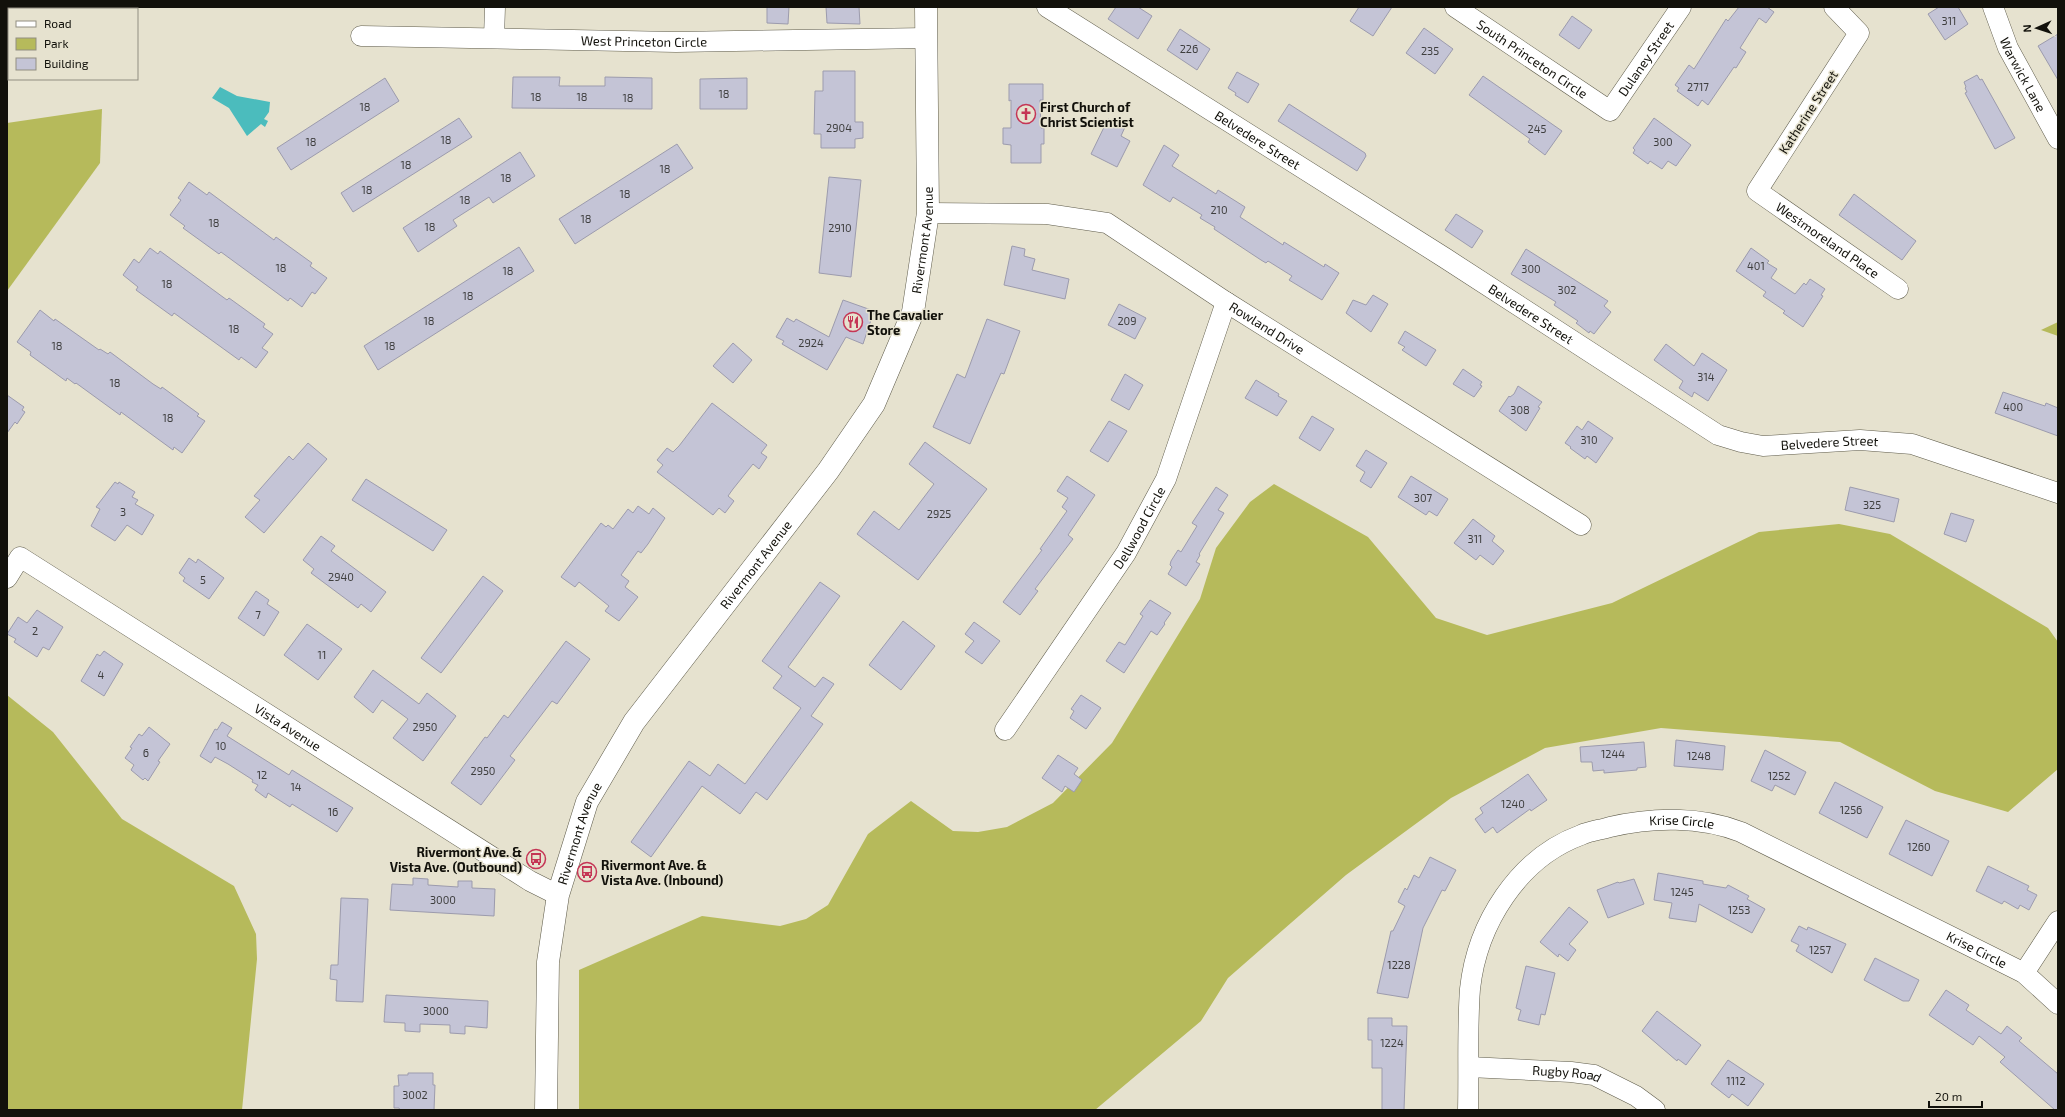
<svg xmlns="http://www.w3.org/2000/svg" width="2065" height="1117" font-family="'Exo 2',sans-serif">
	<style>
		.green { fill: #b6ba5b }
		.water { fill: #4bbcbd }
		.building { fill: #c4c4d6; stroke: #9c9bad }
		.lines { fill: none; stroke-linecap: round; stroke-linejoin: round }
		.street-casing { stroke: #5e5b4a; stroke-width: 21 }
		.secondary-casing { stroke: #5e5b4a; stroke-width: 23 }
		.street { stroke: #fff; stroke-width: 20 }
		.secondary { stroke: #fff; stroke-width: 22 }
		.labels { text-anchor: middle; stroke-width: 3; stroke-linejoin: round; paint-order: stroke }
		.number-label { font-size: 11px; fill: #3e3e3e }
		.street-label { font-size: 13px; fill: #12110b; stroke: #e6e2cf }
		.poi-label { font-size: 13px; font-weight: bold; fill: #12110b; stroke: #e6e2cf; text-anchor: start }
	</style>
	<rect width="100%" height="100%" fill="#e6e2cf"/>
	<g class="green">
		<polygon points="102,109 100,163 7,291 7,123"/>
		<polygon points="2058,322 2058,336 2041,330"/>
		<polygon points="1274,484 1368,537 1436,618 1487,635 1612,603 1759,532 1839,524 1890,534 2048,628 2058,642 2058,769 2008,812 1935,791 1840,742 1661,728 1545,748 1451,798 1346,875 1228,978 1201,1021 1095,1110 579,1110 579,970 702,916 780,926 806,919 828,905 868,834 911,801 953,831 978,832 1007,827 1053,803 1112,743 1200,599 1216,548 1250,502"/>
		<polygon points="7,695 53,732 122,819 234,886 256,934 257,959 242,1110 7,1110"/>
	</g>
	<polygon class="water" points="220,87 237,96 270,102 269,112 264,119 268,121 265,127 261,124 247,136 229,108 212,98"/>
	<g class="building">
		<polygon points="767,7 789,7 788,24 767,23"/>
		<polygon points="826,7 859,7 860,24 827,23"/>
		<polygon points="1116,7 1138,7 1152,16 1138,39 1108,19"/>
		<polygon points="1359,7 1392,7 1373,36 1350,21"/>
		<polygon points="1739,7 1767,7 1774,12 1766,23 1759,18 1740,48 1746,52 1736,68 1734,67 1708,105 1702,100 1698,106 1677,91 1679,88 1675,85 1689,65 1694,69 1726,19 1728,21"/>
		<polygon points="1939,7 1958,7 1968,24 1945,40 1928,14"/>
		<polygon points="1572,16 1592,30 1579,49 1559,35"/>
		<polygon points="1424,28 1453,49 1435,74 1406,53"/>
		<polygon points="1180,29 1210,49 1197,70 1167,50"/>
		<polygon points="2058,34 2058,80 2038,46"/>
		<polygon points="823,71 855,71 855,122 863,122 863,138 855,139 855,148 821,148 821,134 814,134 815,91 823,91"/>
		<polygon points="1237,72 1259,84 1248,103 1235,95 1236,93 1228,88"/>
		<polygon points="1977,75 1980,80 1982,79 2015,138 1995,149 1965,93 1967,92 1965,88 1966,87 1964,82"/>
		<polygon points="1483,76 1562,131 1545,155 1528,142 1530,139 1469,95"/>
		<polygon points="513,77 560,77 559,86 605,86 605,77 652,78 652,109 512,108"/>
		<polygon points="385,78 399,101 291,170 277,148"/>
		<polygon points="747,78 747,109 700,109 700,79"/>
		<polygon points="1009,84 1043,84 1043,100 1040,100 1041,128 1044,128 1044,144 1041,144 1041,163 1011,163 1011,145 1003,144 1003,128 1011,128 1011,100 1009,101"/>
		<polygon points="1289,104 1365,153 1366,156 1357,171 1278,121"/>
		<polygon points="459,118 472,137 353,212 341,193"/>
		<polygon points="1654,118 1691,145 1676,166 1668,161 1662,169 1650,161 1648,164 1633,153 1635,150 1633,148"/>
		<polygon points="1108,119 1125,127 1121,136 1130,141 1117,167 1091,154"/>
		<polygon points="677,144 693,168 575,244 559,219"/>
		<polygon points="1164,145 1179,155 1172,166 1216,194 1218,190 1245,207 1240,217 1283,245 1284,242 1324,267 1325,264 1339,273 1322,300 1289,280 1292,276 1268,261 1266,263 1261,260 1214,229 1215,227 1200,218 1202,215 1173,197 1170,202 1143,185"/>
		<polygon points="520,152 535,176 493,203 489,197 453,220 457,226 418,252 403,228"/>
		<polygon points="829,177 861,180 851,277 819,273"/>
		<polygon points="189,182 207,195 209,192 274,240 276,237 312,263 310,266 327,278 315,294 312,292 302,307 290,298 288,301 221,252 219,254 183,228 185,226 170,215 181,200 178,198"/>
		<polygon points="1854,194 1916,241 1902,260 1839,215"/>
		<polygon points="1456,214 1483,231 1472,248 1445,230"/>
		<polygon points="1012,246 1025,249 1024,256 1035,259 1032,270 1069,279 1065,299 1004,285"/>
		<polygon points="519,247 534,271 378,370 364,346"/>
		<polygon points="150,248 158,254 160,251 227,300 229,298 265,324 263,327 273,334 262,348 268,352 256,368 241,357 239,360 174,313 172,316 136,290 138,287 123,275 134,259 139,263"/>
		<polygon points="1751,248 1769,261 1767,263 1777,269 1771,278 1795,294 1804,283 1806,285 1810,279 1825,289 1821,295 1823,296 1803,327 1783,313 1785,311 1763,296 1766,292 1736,271"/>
		<polygon points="1526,249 1608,301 1604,306 1611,312 1594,334 1590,331 1589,333 1576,323 1578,321 1554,305 1556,302 1511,274"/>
		<polygon points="1373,295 1388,304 1371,332 1346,313 1353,300 1366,305"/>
		<polygon points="843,300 874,311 863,344 846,337 827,370 782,344 784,341 776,337 787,318 794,322 796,319 829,337"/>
		<polygon points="1119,304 1146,318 1135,339 1108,325"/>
		<polygon points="40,310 54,321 55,319 99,350 100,349 108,354 110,352 153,384 161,389 162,387 199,414 197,416 205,421 182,453 174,447 173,450 121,412 120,415 76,383 75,384 67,378 66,381 30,355 31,352 17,342"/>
		<polygon points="987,319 1020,331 1004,374 1001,373 970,444 933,427 957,374 965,378"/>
		<polygon points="1405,331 1436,350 1426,366 1402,350 1405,347 1398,343"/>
		<polygon points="733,343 752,360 733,383 713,366"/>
		<polygon points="1666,344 1694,366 1702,353 1727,370 1708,401 1694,392 1692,397 1679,388 1683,381 1654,360"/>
		<polygon points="1463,369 1482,382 1480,385 1482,386 1474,397 1453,384"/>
		<polygon points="1125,374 1143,385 1129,410 1111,400"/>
		<polygon points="1256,380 1279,394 1278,396 1287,401 1277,416 1245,398"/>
		<polygon points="1518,386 1542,402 1538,407 1540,408 1526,431 1499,411 1509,396 1510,397 1514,394"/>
		<polygon points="2003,392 2045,406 2046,403 2058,408 2058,436 1995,413"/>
		<polygon points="7,395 24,407 22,410 25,412 17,424 15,422 7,433"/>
		<polygon points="712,403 767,445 761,453 767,457 759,469 753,464 733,489 728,496 734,501 725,513 719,508 713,515 657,472 663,465 657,460 667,448 673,452 679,446"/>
		<polygon points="1312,416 1334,429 1320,451 1299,438"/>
		<polygon points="1109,421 1127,431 1108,462 1090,451"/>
		<polygon points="1588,421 1613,438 1596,463 1587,456 1585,459 1570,448 1571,447 1565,443 1577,426 1582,430"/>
		<polygon points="925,442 987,489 918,580 857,534 874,511 899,530 934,484 909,464"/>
		<polygon points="308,443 327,459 264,533 245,517 260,500 254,496 289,456 293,460"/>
		<polygon points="1366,450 1387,463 1371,488 1360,481 1365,472 1356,466"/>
		<polygon points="1067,476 1095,495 1068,535 1073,539 1035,589 1038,591 1020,615 1003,602 1042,550 1040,549 1067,511 1062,507 1068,498 1057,491"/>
		<polygon points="1411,476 1448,499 1437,516 1429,511 1426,515 1398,497"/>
		<polygon points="366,479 447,530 433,551 352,500"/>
		<polygon points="115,482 118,484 119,482 135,492 132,497 138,500 135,504 154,515 142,535 127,525 115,541 91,526 100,509 96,507"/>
		<polygon points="1216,487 1228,495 1218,510 1224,513 1199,554 1200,555 1196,562 1200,564 1186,586 1168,574 1172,567 1170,565 1171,561 1178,550 1181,552 1197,526 1192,523"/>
		<polygon points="1850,487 1899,499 1894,522 1845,510"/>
		<polygon points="638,506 649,514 653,508 665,518 648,544 641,553 638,551 621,575 629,581 625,587 638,597 619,621 605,611 609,606 579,582 575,587 561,577 601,523 606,527 608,525 613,529 628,509 633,513"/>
		<polygon points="1951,513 1974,520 1966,542 1944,534"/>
		<polygon points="1473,519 1495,536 1492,541 1504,551 1493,565 1480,555 1476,560 1454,543"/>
		<polygon points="321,536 335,546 331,551 386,592 371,612 361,604 358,608 311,573 314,569 303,560"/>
		<polygon points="189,558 196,563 198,559 224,578 209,599 183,581 185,578 179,573"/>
		<polygon points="483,576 503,591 441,673 421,658"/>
		<polygon points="820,582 840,596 788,667 815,687 823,677 834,684 811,716 823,724 767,800 756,792 740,814 702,786 651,857 631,842 689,761 710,776 718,764 745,784 801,708 773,688 782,676 762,661"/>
		<polygon points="256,591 269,600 267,604 279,612 264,636 238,618"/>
		<polygon points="1150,600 1171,613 1164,623 1165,624 1157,635 1151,631 1124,673 1106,661 1119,642 1125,645 1143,616 1140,614"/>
		<polygon points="37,610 63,627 49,650 43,647 37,657 14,642 16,639 7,634 18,617 27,623"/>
		<polygon points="903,621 935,646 901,690 869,665"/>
		<polygon points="974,622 1000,641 982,664 965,652 974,641 965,634"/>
		<polygon points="307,624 342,649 318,680 284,655"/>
		<polygon points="566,641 590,659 557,704 552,701 510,756 515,760 481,805 451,783 485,737 487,738 504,715 508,718"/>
		<polygon points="104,651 123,664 104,696 81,681 97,654 100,656"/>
		<polygon points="373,670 419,704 427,693 456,716 423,761 393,738 408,719 382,700 373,713 354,697"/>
		<polygon points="1081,695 1101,708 1086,729 1070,718 1074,711 1071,709"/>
		<polygon points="222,722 232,728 227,736 289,775 292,770 353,808 337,832 292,804 290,807 268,793 266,798 255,790 258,785 252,782 253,780 228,764 215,757 211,763 200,756 215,729 217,730"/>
		<polygon points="149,727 170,744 158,761 160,762 148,781 145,778 143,780 131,770 134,765 125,758 132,748 130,747 139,734 142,736"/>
		<polygon points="1676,740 1725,746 1723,770 1674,766"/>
		<polygon points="1644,742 1646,767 1637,768 1637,770 1604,773 1604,770 1593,771 1592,762 1581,762 1580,747"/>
		<polygon points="1765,750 1806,772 1795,795 1775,785 1772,791 1751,781"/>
		<polygon points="1058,755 1078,768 1074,774 1082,780 1074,792 1065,786 1062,792 1042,778"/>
		<polygon points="1528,774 1547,800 1531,811 1530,809 1497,833 1493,827 1485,833 1475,819 1483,813 1480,808"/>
		<polygon points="1835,782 1883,807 1867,838 1819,813"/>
		<polygon points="1906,820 1949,841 1932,876 1889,854"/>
		<polygon points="1430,857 1456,870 1445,891 1442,890 1423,928 1408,998 1377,993 1391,931 1393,931 1405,906 1398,902 1405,888 1407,890 1414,875 1419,878"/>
		<polygon points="1988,866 2029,886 2027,890 2037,895 2029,910 2020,905 2018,909 2004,901 2002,904 1976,891"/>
		<polygon points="1658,873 1703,881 1703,884 1726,888 1728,885 1749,896 1747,899 1765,909 1752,933 1699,904 1696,922 1669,918 1672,903 1654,900"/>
		<polygon points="413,878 428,879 428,885 458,887 458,881 472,881 472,888 495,889 494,916 390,910 392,884 413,885"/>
		<polygon points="1634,879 1644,904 1608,918 1597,890 1618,882 1619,883"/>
		<polygon points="341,898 368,899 363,1002 336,1001 337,980 330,979 331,965 338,965"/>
		<polygon points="1569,907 1588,922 1569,944 1576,950 1568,961 1559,954 1558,957 1540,942"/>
		<polygon points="1799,926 1807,930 1808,927 1846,944 1832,973 1796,951 1799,945 1791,941"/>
		<polygon points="1875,958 1919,980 1909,1001 1903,1001 1864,980"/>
		<polygon points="1526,966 1555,973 1545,1015 1541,1014 1539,1025 1518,1020 1521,1010 1516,1008"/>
		<polygon points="1946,990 1969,1005 1966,1010 2001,1034 2007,1026 2022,1038 2019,1041 2058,1074 2058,1110 2055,1110 2000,1062 2005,1057 1979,1036 1973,1045 1929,1015"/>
		<polygon points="386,995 488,1001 487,1028 465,1026 465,1034 450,1033 450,1025 420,1024 420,1032 405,1031 405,1023 384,1022"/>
		<polygon points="1657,1011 1701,1045 1686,1065 1678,1059 1677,1061 1642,1031"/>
		<polygon points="1368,1018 1392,1018 1392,1026 1407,1026 1404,1110 1382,1110 1382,1068 1372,1068 1372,1040 1368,1040"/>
		<polygon points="1728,1060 1764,1084 1748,1106 1732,1094 1729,1098 1711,1084"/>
		<polygon points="408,1073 433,1073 433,1085 435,1085 434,1110 400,1110 399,1108 394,1108 394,1086 399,1086 398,1075 408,1075"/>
	</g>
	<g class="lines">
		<g class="street-casing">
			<g id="street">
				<path id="s1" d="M 1047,7 L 1445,258 L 1718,435 L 1741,442 L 1763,446 L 1860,440 L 1912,444 L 2058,493"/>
				<path id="s2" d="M 1455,7 L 1610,111 L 1681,7"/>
				<path id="s3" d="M 1834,7 L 1859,33 L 1757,191 L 1898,289"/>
				<path id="s4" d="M 1993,7 L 2008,48 L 2058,139"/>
				<polyline points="7,26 9,26"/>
				<path id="s5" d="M 361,36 L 676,42 L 926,38"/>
				<polyline points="494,38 495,7"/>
				<path id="s6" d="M 928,213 L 1047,214 L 1107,223 L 1226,302 L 1581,525"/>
				<path id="s7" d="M 7,578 L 20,557 L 530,881 L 558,895"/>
				<path id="s8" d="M 1005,730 L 1126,553 L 1166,479 L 1226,302"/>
				<polyline points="2024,973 2058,921"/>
				<path id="s9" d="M 1469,1067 L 1571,1072 L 1594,1075 L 1636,1096 L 1655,1110"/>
				<path id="s10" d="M 1468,1110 C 1469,1070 1467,1029 1470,989 C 1477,924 1518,858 1581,835 C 1590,831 1600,830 1610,827 C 1652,817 1700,816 1741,832 L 2024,973 L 2058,1004"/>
			</g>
		</g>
		<g class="secondary-casing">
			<g id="secondary">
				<path id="s11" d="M 546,1110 L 548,962 L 558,895 L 587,802 L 634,722 L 828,471 L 874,404 L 913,312 L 928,213 L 926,7"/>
			</g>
		</g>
		<use href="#street" class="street"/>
		<use href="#secondary" class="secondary"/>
	</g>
	<defs>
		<g id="church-ring" transform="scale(1)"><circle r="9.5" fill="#e6e2cf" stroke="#c53555" stroke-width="1.5"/><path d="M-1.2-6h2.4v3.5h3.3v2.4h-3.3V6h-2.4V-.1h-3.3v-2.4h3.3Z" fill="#c53555"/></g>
		<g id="restaurant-ring" transform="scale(1)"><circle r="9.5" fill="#e6e2cf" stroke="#c53555" stroke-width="1.5"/><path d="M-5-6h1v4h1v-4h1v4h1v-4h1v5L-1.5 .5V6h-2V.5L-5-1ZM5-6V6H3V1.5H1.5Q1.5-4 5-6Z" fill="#c53555"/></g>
		<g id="bus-ring" transform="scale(1)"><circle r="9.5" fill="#e6e2cf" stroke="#c53555" stroke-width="1.5"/><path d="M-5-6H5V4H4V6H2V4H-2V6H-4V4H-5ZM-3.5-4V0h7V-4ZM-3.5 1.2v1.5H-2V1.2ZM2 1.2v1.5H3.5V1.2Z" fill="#c53555"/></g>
	</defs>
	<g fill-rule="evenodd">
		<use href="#church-ring" x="1026" y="114"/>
		<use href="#restaurant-ring" x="853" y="322"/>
		<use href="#bus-ring" x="536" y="859"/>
		<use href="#bus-ring" x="587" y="872"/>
	</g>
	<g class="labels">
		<g class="number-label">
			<text x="1949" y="25">311</text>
			<text x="1189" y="53">226</text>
			<text x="1430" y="55">235</text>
			<text x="1698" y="91">2717</text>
			<text x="724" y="98">18</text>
			<text x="536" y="101">18</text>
			<text x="582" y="101">18</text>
			<text x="628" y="102">18</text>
			<text x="365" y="111">18</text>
			<text x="839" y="132">2904</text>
			<text x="1537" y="133">245</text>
			<text x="446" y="144">18</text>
			<text x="311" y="146">18</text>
			<text x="1663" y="146">300</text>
			<text x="406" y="169">18</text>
			<text x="665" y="173">18</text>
			<text x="506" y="182">18</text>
			<text x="367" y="194">18</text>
			<text x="625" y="198">18</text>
			<text x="465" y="204">18</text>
			<text x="1219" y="214">210</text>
			<text x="586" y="223">18</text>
			<text x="214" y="227">18</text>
			<text x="430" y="231">18</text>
			<text x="840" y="232">2910</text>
			<text x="1756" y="270">401</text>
			<text x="281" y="272">18</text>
			<text x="1531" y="273">300</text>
			<text x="508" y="275">18</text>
			<text x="167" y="288">18</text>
			<text x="1567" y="294">302</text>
			<text x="468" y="300">18</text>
			<text x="429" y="325">18</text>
			<text x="1127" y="325">209</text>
			<text x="234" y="333">18</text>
			<text x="811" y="347">2924</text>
			<text x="57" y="350">18</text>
			<text x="390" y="350">18</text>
			<text x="1706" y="381">314</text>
			<text x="115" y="387">18</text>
			<text x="2013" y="411">400</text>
			<text x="1520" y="414">308</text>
			<text x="168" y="422">18</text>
			<text x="1589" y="444">310</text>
			<text x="1423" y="502">307</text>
			<text x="1872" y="509">325</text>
			<text x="123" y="516">3</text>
			<text x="939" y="518">2925</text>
			<text x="1475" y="543">311</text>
			<text x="341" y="581">2940</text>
			<text x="203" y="584">5</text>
			<text x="258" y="619">7</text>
			<text x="35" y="635">2</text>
			<text x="322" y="659">11</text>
			<text x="101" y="679">4</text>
			<text x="425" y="731">2950</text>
			<text x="221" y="750">10</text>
			<text x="146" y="757">6</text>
			<text x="1613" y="758">1244</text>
			<text x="1699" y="760">1248</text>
			<text x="483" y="775">2950</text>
			<text x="262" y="779">12</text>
			<text x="1779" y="780">1252</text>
			<text x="296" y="791">14</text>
			<text x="1513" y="808">1240</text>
			<text x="1851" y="814">1256</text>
			<text x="333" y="816">16</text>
			<text x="1919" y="851">1260</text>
			<text x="1682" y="896">1245</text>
			<text x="443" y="904">3000</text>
			<text x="1739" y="914">1253</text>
			<text x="1820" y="954">1257</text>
			<text x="1399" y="969">1228</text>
			<text x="436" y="1015">3000</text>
			<text x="1392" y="1047">1224</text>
			<text x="1736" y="1085">1112</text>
			<text x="415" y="1099">3002</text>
		</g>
		<g class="street-label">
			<text dy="5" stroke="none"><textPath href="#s5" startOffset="283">West Princeton Circle</textPath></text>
			<text dy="5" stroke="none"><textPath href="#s2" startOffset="93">South Princeton Circle</textPath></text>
			<text dy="5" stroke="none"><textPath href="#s2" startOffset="250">Dulaney Street</textPath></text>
			<text dy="5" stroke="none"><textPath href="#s4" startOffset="74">Warwick Lane</textPath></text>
			<text transform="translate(1808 112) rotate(-57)" y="5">Katherine Street</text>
			<text dy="5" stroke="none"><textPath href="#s1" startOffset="249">Belvedere Street</textPath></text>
			<text dy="5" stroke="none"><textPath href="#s11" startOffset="977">Rivermont Avenue</textPath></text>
			<text dy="5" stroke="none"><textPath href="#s3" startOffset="310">Westmoreland Place</textPath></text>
			<text dy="5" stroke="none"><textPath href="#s1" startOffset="573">Belvedere Street</textPath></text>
			<text dy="5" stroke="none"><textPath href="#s6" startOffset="371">Rowland Drive</textPath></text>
			<text dy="5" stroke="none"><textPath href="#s1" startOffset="909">Belvedere Street</textPath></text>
			<text dy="5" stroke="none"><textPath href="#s8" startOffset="243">Dellwood Circle</textPath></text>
			<text dy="5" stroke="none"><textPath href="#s11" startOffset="605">Rivermont Avenue</textPath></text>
			<text dy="5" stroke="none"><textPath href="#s7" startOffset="342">Vista Avenue</textPath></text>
			<text dy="5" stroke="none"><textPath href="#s10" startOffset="423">Krise Circle</textPath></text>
			<text dy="5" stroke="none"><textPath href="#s11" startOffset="281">Rivermont Avenue</textPath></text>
			<text dy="5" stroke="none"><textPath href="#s10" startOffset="747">Krise Circle</textPath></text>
			<text dy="5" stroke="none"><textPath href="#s9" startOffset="98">Rugby Road</textPath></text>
		</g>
		<g class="poi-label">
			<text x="1040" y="112">First Church of<tspan x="1040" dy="15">Christ Scientist</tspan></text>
			<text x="867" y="320">The Cavalier<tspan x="867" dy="15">Store</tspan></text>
			<text x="522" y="857" text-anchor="end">Rivermont Ave. &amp;<tspan x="522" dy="15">Vista Ave. (Outbound)</tspan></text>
			<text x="601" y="870">Rivermont Ave. &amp;<tspan x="601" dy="15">Vista Ave. (Inbound)</tspan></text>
		</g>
	</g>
	<rect width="2065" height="1117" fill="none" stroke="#12110b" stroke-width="16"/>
	<rect x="8" y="8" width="130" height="72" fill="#e6e2cf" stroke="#918e81"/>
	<rect x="16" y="21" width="20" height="6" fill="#ffffff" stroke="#918e81"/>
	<text x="44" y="28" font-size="12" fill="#12110b">Road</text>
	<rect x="16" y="38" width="20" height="12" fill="#b6ba5b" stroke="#918e81"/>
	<text x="44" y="48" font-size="12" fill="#12110b">Park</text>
	<rect x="16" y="58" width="20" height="12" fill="#c4c4d6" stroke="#918e81"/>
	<text x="44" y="68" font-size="12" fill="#12110b">Building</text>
	<g transform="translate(2037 28) rotate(267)" stroke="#e6e2cf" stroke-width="3" paint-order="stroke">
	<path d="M0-3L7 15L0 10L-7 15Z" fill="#12110b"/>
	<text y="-6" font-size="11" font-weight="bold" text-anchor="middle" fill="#12110b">N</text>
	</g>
	<path d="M1929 1101v6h53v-6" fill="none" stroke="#12110b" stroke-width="2"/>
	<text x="1935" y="1101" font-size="12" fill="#12110b" stroke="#e6e2cf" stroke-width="3" paint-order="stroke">20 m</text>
</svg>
